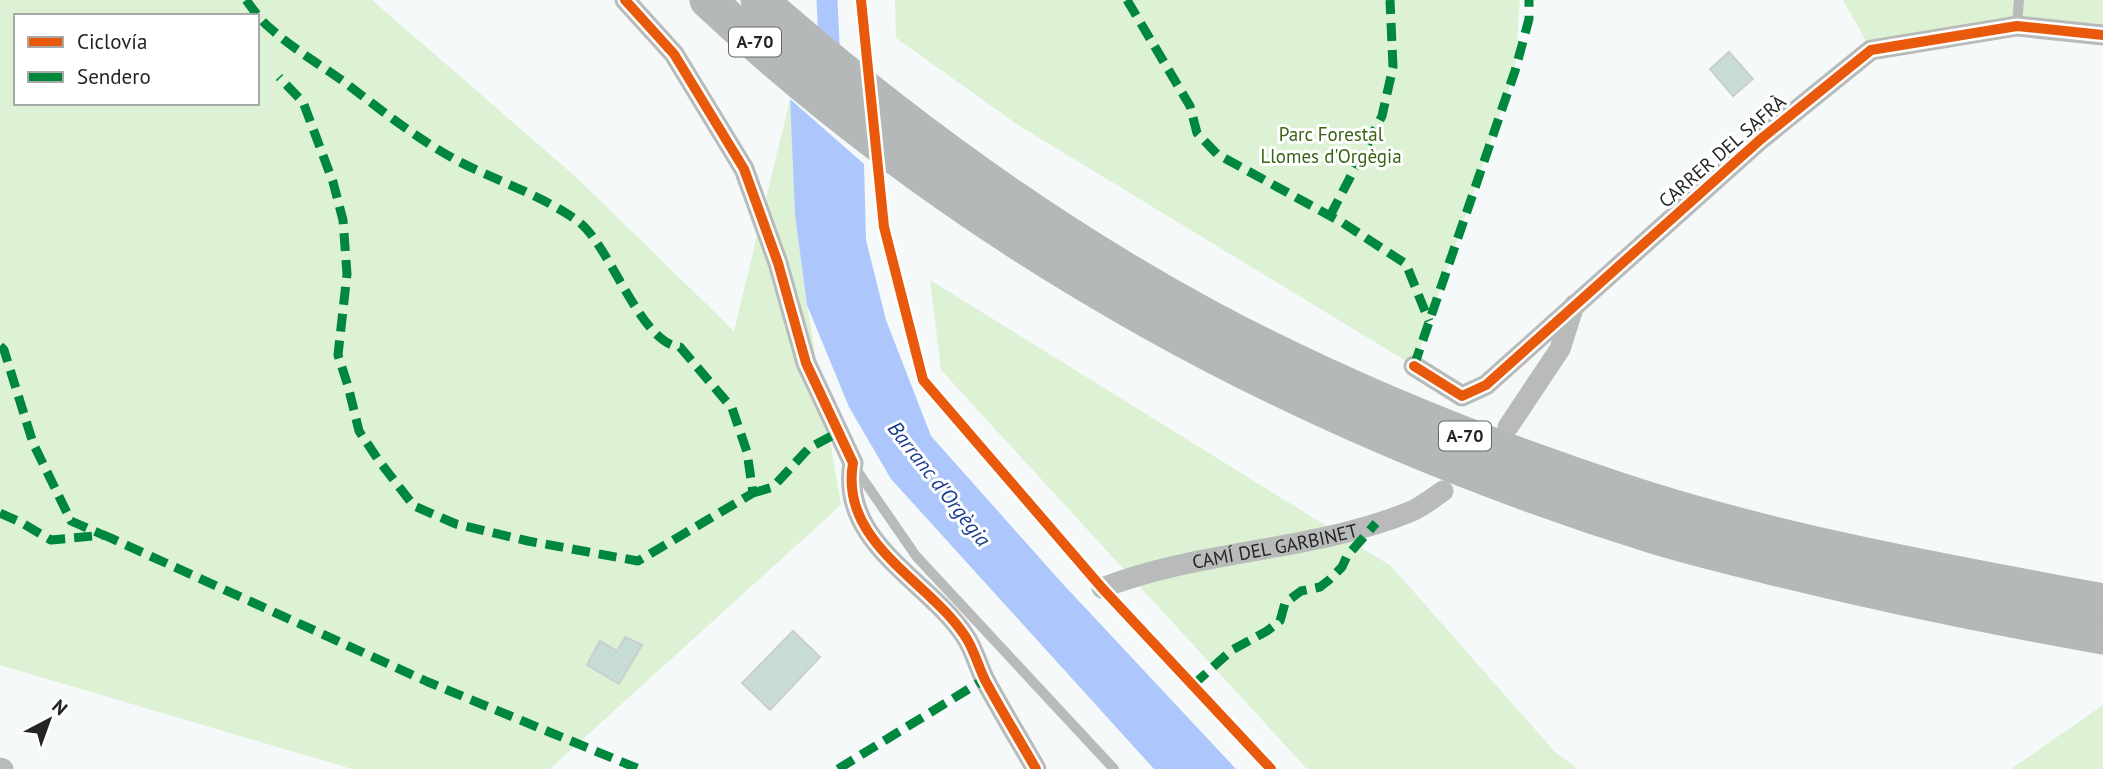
<svg xmlns="http://www.w3.org/2000/svg" width="2103" height="769" font-family="'PT Sans',sans-serif">
	<style>
		.green { fill: #ddf2d4; fill-rule: evenodd }
		.water { fill: #adc7fc }
		.lines { fill: none; stroke-linecap: round; stroke-linejoin: round }
		.canal { stroke: #adc7fc; stroke-width: 21 }
		.building { fill: #c6dcd4; stroke: #cccece; stroke-width: 2 }
		.lane { stroke: #b9bbbb; stroke-width: 10 }
		.street { stroke: #b9bbbb; stroke-width: 21 }
		.highway { stroke: #b5b8b8; stroke-width: 37 }
		.quiet { stroke: #00873e; stroke-width: 9; stroke-dasharray: 18 9; stroke-linecap: butt }
		.cycleway-casing { stroke: #fff; stroke-width: 15 }
		.cycleway { stroke: #e8590c; stroke-width: 10 }
		.labels { text-anchor: middle; stroke-width: 6; stroke-linejoin: round; paint-order: stroke }
		.shield { fill: #fff; stroke: #656666; stroke-width: 2 }
		.shield-label { font-size: 18px; font-weight: bold; fill: #232525 }
		.park-label { font-size: 19px; fill: #3a6314; stroke: #fff }
		.street-label { font-size: 19px; fill: #232525; stroke: #fff }
		.water-label { font-size: 21px; font-style: italic; fill: #1a3c90; stroke: #fff }
	</style>
	<rect width="100%" height="100%" fill="#f5f9f9"/>
	<g class="green">
		<path d="M 0,0 L 372,0 L 577,178 L 734,331 L 790,99 L 795,215 L 807,305 L 841,505 L 550,769 L 352,769 L 0,665 ZM 16,16 L 257,16 L 257,103 L 16,103 Z"/>
		<polygon points="895,0 1520,0 1515,71 1414,366 1018,125 896,38"/>
		<polygon points="1843,0 2103,0 2103,35 2017,26 1871,50"/>
		<polygon points="930,280 1391,566 1555,752 1578,769 1307,769 941,370"/>
		<polygon points="2103,705 2103,769 2011,769"/>
	</g>
	<polygon class="water" points="790,99 864,164 866,240 886,320 931,436 1062,583 1236,769 1154,769 891,479 849,407 807,305 795,215"/>
	<g class="lines">
		<polyline class="canal" points="827,0 830,64"/>
	</g>
	<g class="building">
		<polygon points="1729,52 1753,79 1733,96 1710,69"/>
		<polygon points="793,631 820,657 770,710 742,683"/>
		<polygon points="625,637 642,645 619,684 587,665 600,641 617,651"/>
	</g>
	<g class="lines">
		<g class="lane">
			<polyline points="2017,26 2019,0"/>
			<polyline points="856,469 916,556 1114,769"/>
		</g>
		<g class="street">
			<path d="M 625,0 L 674,54 L 744,169 L 778,263 L 806,363 L 853,463 C 839,543 928,580 965,636 C 974,649 978,666 985,680 C 1001,710 1019,739 1036,769"/>
			<polyline points="1414,366 1462,396 1486,385 1761,139 1871,50 2017,26 2103,35"/>
			<polyline points="1508,427 1560,349 1574,305"/>
			<path id="s1" d="M 1102,588 C 1201,549 1313,552 1412,511 C 1423,506 1433,498 1443,491"/>
			<polyline points="0,768 3,769"/>
		</g>
		<g class="highway">
			<path d="M 708,0 C 975,250 1305,427 1653,535 C 1695,548 1739,558 1782,569 C 1888,595 1995,617 2103,636"/>
			<path d="M 759,0 C 898,122 1048,232 1212,320 C 1342,389 1480,445 1620,491 C 1777,543 1941,572 2103,602"/>
		</g>
		<g class="quiet">
			<path d="M 246,0 C 253,9 261,21 270,28 C 292,48 319,64 343,81 C 381,110 418,140 460,162 C 499,182 544,196 579,222 C 611,247 640,343 680,347 L 732,408 L 747,452 L 753,493 L 638,561 L 528,541 L 456,524 L 414,506 L 379,461 L 359,431 L 348,386 L 338,355 L 347,274 L 343,220 L 333,182 L 303,102 L 279,77"/>
			<polyline points="1127,0 1190,106 1197,133 1217,154 1343,223 1406,264 1429,321"/>
			<polyline points="1330,216 1382,116 1393,67 1390,0"/>
			<polyline points="0,346 4,350 33,443 71,521 103,535"/>
			<polyline points="1414,366 1515,71 1529,19 1529,0"/>
			<polyline points="753,493 773,487 809,448 839,432"/>
			<polyline points="0,513 22,523 51,540 104,535 428,682 639,769"/>
			<polyline points="1193,685 1232,650 1267,631 1280,621 1285,603 1301,591 1320,587 1329,580 1342,567 1347,556 1376,523"/>
			<polyline points="838,769 985,679"/>
		</g>
		<g class="cycleway-casing">
			<g id="cycleway">
				<path d="M 625,0 L 674,54 L 744,169 L 778,263 L 806,363 L 853,463 C 839,543 928,580 965,636 C 974,649 978,666 985,680 C 1001,710 1019,739 1036,769"/>
				<polyline points="861,0 884,227 923,380 1102,588 1271,769"/>
				<polyline points="1414,366 1462,396 1486,385 1761,139 1871,50 2017,26 2103,35"/>
			</g>
		</g>
		<use href="#cycleway" class="cycleway"/>
	</g>
	<g class="labels">
		<g class="shield">
			<rect x="729" y="27.5" width="52" height="29" rx="5"/>
			<rect x="1439" y="421.5" width="52" height="29" rx="5"/>
		</g>
		<g class="shield-label">
			<text x="755" y="48">A-70</text>
			<text x="1465" y="442">A-70</text>
		</g>
		<g class="park-label">
			<text x="1331" y="141">Parc Forestal<tspan x="1331" dy="22">Llomes d'Orgègia</tspan></text>
		</g>
		<g class="street-label">
			<text transform="translate(1722 151) rotate(-41)" y="7">CARRER DEL SAFRÀ</text>
			<text dy="7" stroke="none"><textPath href="#s1" startOffset="178">CAMÍ DEL GARBINET</textPath></text>
		</g>
		<g class="water-label">
			<text transform="translate(939 484) rotate(52)" y="7">Barranc d'Orgègia</text>
		</g>
	</g>
	<rect x="14" y="14" width="245" height="91" fill="#ffffff" stroke="#a7a8a8" stroke-width="2"/>
	<rect x="28" y="37" width="35" height="10" fill="#e8590c" stroke="#a7a8a8" stroke-width="2"/>
	<text x="77" y="49" font-size="21" fill="#232525">Ciclovía</text>
	<rect x="28" y="72" width="35" height="10" fill="#00873e" stroke="#a7a8a8" stroke-width="2"/>
	<text x="77" y="84" font-size="21" fill="#232525">Sendero</text>
	<g transform="translate(49 720) rotate(41)" stroke="#ffffff" stroke-width="5" paint-order="stroke">
	<path d="M0-5L12 26L0 18L-12 26Z" fill="#232525"/>
	<text y="-10" font-size="19" font-weight="bold" text-anchor="middle" fill="#232525">N</text>
	</g>
</svg>
